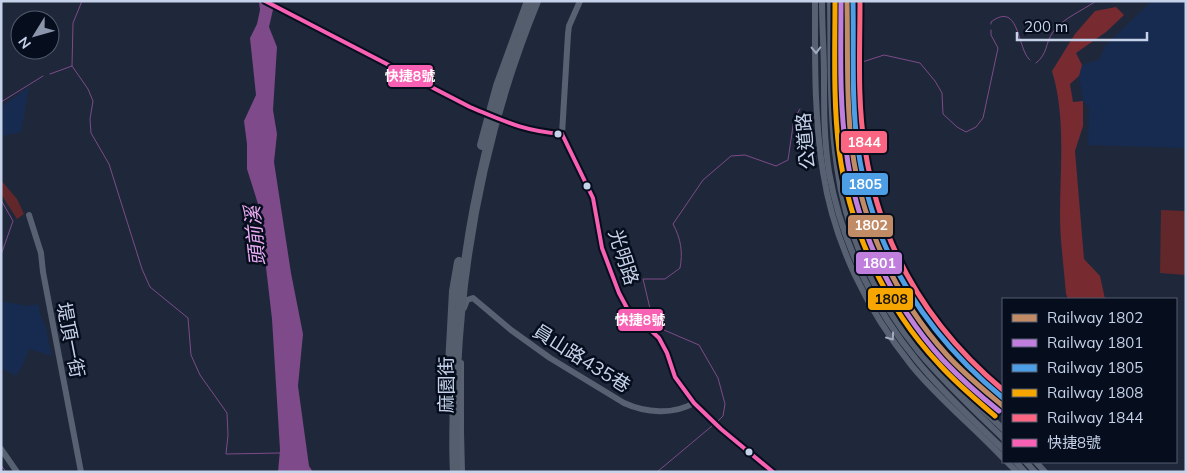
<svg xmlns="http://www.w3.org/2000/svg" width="1187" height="473" font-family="Mulish,'Noto Sans TC',sans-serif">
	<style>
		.built { fill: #172b50 }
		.green { fill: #62272a }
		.forest { fill: #772b30 }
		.water { fill: #7e4a89 }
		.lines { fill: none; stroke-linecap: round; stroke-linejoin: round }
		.stream { stroke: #7e4a89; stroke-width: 1 }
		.minor { stroke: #586172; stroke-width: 6 }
		.highway { stroke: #555e6d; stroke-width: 10 }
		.minor-bridge { stroke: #586172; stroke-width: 6 }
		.bus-1-casing { stroke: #060e1d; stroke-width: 8 }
		.bus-1 { stroke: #f860b3; stroke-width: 4 }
		.rail-1-casing { stroke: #060e1d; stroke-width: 9 }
		.rail-2-casing { stroke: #060e1d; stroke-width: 9 }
		.rail-3-casing { stroke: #060e1d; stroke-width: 9 }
		.rail-4-casing { stroke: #060e1d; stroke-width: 9 }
		.rail-5-casing { stroke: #060e1d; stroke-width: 9 }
		.rail-1 { stroke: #c18c65; stroke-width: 5 }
		.rail-2 { stroke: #c07fdc; stroke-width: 5 }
		.rail-3 { stroke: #4d9ee5; stroke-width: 5 }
		.rail-4 { stroke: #f7a600; stroke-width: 5 }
		.rail-5 { stroke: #fa6682; stroke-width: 5 }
		.oneway { stroke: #9faabf }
		.bus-dot { fill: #c5d2e9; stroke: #060e1d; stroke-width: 2 }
		.labels { text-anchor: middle; stroke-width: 5; stroke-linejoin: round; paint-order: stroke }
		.street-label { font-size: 19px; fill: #c5d2e9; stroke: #060e1d }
		.water-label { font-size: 20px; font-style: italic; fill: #ecacf5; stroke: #060e1d }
		.line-badge { stroke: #060e1d; stroke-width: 2 }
		.badge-label { font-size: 14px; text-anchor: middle; font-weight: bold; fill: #fff }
		.pale-badge-label { font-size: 14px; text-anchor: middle; font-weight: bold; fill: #111 }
	</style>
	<rect width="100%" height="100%" fill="#1e283a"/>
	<g class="built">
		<polygon points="1152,1 1186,1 1186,148 1088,145 1089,108 1083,101 1079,76 1082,65 1100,59 1105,46"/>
		<polygon points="29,87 21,132 1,136 1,107"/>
		<polygon points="1,301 27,306 38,304 41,318 46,327 48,340 52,356 29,349 23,365 16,376 1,368"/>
	</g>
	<g class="green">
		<polygon points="1,180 17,199 24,214 17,219 1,194"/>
		<polygon points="1161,210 1186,211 1186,275 1160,273"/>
	</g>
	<path class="forest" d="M 1116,7 L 1124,15 L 1106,32 L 1076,53 L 1082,65 L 1079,76 L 1070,84 L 1073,102 L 1083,101 L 1083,126 L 1075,151 L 1084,259 L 1100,276 L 1105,299 L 1068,299 L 1066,294 C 1064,268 1060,241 1060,215 C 1060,167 1066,117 1052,71 L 1075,34 L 1095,11 Z"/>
	<polygon class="water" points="259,1 275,1 269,27 277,47 273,110 277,134 274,162 291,273 303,334 298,386 309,466 313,472 278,472 280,450 272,319 259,207 247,169 247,144 244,121 256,95 250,38 257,24 260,10"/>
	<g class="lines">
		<g class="stream">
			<path d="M 991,24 L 991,22 C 1020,0 1017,50 1030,60"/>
			<path d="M 1036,63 C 1048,54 1045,43 1053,32 C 1063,18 1082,11 1096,1"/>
			<polyline points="856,64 884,55 920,63 935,81 942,93 943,114 957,127 966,132 976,127 983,118 998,48 991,35 991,30"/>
			<polyline points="72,66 88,89 93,101 90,119 91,133 109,164 142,269 150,287 188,318 191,355 200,375 227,413 228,435 226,454 280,453"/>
			<polyline points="50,74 72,66 73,23 82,1"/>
			<polyline points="1,102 43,76"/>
			<polyline points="1,200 13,221 1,255"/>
			<path d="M 717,422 L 723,416 L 725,404 L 718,378 L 699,345 L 664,330 L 652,317 L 643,279 L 665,279 L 680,268 C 683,252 681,239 673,224 L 703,180 L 731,156 L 745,155 L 776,166 L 788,160 L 794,119 L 800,109"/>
			<polyline points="1,465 6,472"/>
			<polyline points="657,472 712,426"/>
		</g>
		<g class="minor">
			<polyline points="265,1 470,107"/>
			<polyline points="580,1 569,26 568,34 562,134 589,188 593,198 602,248 619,293 627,308 659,338 667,353 675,377 694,403 721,429 773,472"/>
			<path d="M 815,1 C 815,58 814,116 823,172 C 834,243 867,310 912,366 C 939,399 974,427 1003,458"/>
			<path d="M 822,1 C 822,27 824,52 824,77 C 824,109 824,140 829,172 C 841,241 873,308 918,362 C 944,394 975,421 1003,449"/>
			<path d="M 830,1 C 831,56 829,113 837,167 C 846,234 876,300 919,352 C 945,383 974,410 1003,438"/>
			<path d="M 836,1 C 838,55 834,111 842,165 C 856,252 899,324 959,387 C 973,402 989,415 1003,429"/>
			<path d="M 501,121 C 521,129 540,132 562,134"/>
			<polyline points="29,215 41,253 43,272 81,472"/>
			<path d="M 464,308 L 467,300 L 473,298 L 511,330 L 550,358 L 624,403 C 646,413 673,415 694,403"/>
			<polyline points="461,363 461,431 462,472"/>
			<polyline points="1,449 17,472"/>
			<polyline points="1007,462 1017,472"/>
			<polyline points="1016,462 1025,472"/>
			<polyline points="1026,462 1035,472"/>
			<polyline points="1036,462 1045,472"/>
		</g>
		<g class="highway">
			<polyline points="482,145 498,86 529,1"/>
			<polyline points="448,402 454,291 459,262"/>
			<path d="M 455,472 C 453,438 455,404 456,370 C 462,243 488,118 536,1"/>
		</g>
		<polyline class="minor-bridge" points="470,107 501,121"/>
		<g class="bus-1-casing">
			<g id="bus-1">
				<path d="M 265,1 L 470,107 C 504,121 523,131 562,134"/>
				<polyline points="562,134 593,198 602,248 619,293 627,308 659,338 667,353 675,377 694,403 721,429 773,472"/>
			</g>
		</g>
		<use href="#bus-1" class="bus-1"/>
		<g class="rail-1-casing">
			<path id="rail-1" d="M 847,1 C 848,50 846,100 852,149 C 862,224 896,299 947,355 C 964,374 984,390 1003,406"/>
		</g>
		<g class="rail-2-casing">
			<path id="rail-2" d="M 841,1 C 841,50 839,100 846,149 C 855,226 891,303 943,360 C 960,378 979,395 999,411"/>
		</g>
		<g class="rail-3-casing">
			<path id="rail-3" d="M 853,1 C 854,50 851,100 858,149 C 873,252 924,333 1003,398"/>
		</g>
		<g class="rail-4-casing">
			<path id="rail-4" d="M 835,1 C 835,51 833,101 839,150 C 849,227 885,307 939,364 C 956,383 975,399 995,416"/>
		</g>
		<g class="rail-5-casing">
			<path id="rail-5" d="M 860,1 C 860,50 857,101 865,149 C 880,247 928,327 1003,390"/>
		</g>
		<use href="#rail-1" class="rail-1"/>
		<use href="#rail-2" class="rail-2"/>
		<use href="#rail-3" class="rail-3"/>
		<use href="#rail-4" class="rail-4"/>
		<use href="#rail-5" class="rail-5"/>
	</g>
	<defs><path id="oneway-chevron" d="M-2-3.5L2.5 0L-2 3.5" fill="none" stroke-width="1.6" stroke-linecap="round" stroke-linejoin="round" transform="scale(1.25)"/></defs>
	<g class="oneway">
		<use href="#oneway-chevron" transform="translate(816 50) rotate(89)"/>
		<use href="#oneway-chevron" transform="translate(891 337) rotate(54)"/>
	</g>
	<g class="bus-dot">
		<circle cx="558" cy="134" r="4.5"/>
		<circle cx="587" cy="186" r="4.5"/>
		<circle cx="749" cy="452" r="4.5"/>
	</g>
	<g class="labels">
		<g class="street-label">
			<text transform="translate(805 141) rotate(-95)" y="7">公道路</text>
			<text transform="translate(624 257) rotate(72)" y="7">光明路</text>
			<text transform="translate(71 340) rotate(79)" y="7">堤頂一街</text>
			<text transform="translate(582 358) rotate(32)" y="7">員山路435巷</text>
			<text transform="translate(446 385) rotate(-90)" y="7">麻園街</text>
		</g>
		<g class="water-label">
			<text transform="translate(255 236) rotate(-96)" y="7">頭前溪</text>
		</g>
	</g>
	<g class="line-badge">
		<rect x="387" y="64" width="47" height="24" rx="5" fill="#f860b3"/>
		<rect x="840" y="130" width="48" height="24" rx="5" fill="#fa6682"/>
		<rect x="841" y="172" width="48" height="24" rx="5" fill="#4d9ee5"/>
		<rect x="847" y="214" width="47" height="24" rx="5" fill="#c18c65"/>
		<rect x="855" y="251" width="48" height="24" rx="5" fill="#c07fdc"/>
		<rect x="867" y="287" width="47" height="24" rx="5" fill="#f7a600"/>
		<rect x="617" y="308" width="47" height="24" rx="5" fill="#f860b3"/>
	</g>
	<g class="badge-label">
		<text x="410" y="81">快捷8號</text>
		<text x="864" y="147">1844</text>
		<text x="865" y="189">1805</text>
		<text x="871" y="230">1802</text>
		<text x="879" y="268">1801</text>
		<text x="640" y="325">快捷8號</text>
	</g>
	<g class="pale-badge-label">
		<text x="891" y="304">1808</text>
	</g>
	<rect width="1187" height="473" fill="none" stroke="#c5d2e9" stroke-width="5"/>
	<rect x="1002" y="298" width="175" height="165" fill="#060e1d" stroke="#525c6f"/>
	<rect x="1012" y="314" width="25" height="8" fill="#c18c65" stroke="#525c6f"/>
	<text x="1047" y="323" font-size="15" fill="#c5d2e9">Railway 1802</text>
	<rect x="1012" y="339" width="25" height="8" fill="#c07fdc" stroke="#525c6f"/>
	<text x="1047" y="348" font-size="15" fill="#c5d2e9">Railway 1801</text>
	<rect x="1012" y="364" width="25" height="8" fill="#4d9ee5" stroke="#525c6f"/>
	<text x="1047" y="373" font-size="15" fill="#c5d2e9">Railway 1805</text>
	<rect x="1012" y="389" width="25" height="8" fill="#f7a600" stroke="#525c6f"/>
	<text x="1047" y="398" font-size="15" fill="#c5d2e9">Railway 1808</text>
	<rect x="1012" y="414" width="25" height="8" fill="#fa6682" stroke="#525c6f"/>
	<text x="1047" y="423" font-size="15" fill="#c5d2e9">Railway 1844</text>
	<rect x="1012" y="439" width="25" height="8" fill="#f860b3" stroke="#525c6f"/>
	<text x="1047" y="448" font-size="15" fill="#c5d2e9">快捷8號</text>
	<g transform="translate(35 35) rotate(233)"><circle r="24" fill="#060e1d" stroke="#525c6f"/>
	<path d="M0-4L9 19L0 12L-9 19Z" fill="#8b96ac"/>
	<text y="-8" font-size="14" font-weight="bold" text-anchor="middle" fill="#c5d2e9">N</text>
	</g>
	<path d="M1017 32v8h130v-8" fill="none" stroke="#c5d2e9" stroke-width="2.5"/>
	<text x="1024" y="32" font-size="15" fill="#c5d2e9" stroke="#060e1d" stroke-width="4" paint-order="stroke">200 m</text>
</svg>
